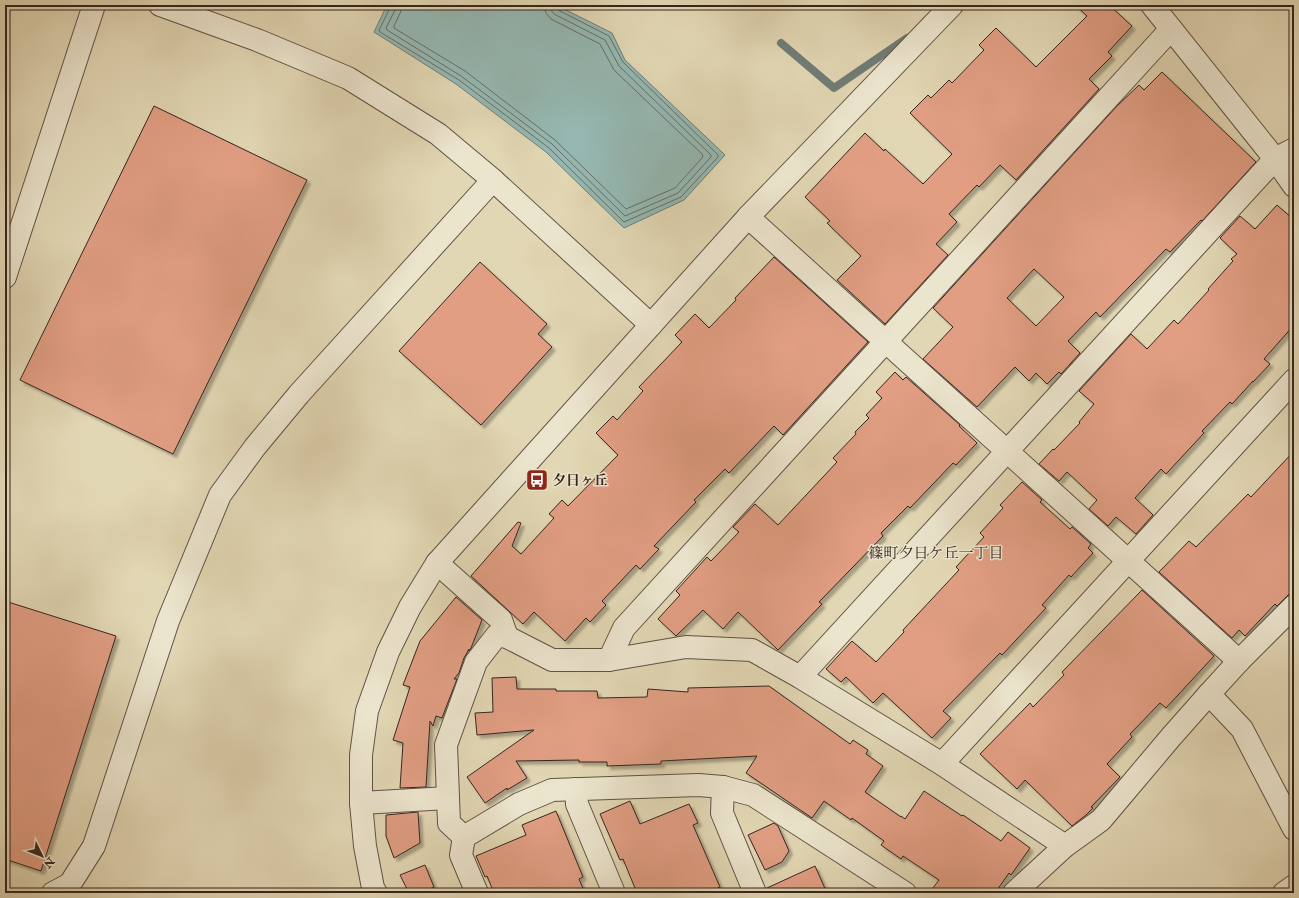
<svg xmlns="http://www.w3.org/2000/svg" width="1299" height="898" font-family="'IM FELL Double Pica','Noto Serif JP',serif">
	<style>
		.water { fill: #95b8b2; stroke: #6f7d77 }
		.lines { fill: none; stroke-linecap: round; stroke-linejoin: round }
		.shore { stroke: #656e68; stroke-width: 1 }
		.stream { stroke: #6f7d77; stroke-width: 8 }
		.building { fill: #e19e83; stroke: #35251e; fill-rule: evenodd; filter: url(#shadow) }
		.minor-casing { stroke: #605244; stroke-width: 24 }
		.minor { stroke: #ece5ce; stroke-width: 22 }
		.labels { text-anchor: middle; stroke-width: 3; stroke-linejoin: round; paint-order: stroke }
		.poi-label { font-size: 14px; font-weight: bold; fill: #35251e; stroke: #ece5ce; text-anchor: start }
		.neighbourhood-label { font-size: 15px; fill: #35251e; stroke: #ece5ce }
	</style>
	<defs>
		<filter id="shadow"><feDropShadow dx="3.5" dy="3.5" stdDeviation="1" flood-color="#0004"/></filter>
	</defs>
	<rect width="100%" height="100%" fill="#e2d7b4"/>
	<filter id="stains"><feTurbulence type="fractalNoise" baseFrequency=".005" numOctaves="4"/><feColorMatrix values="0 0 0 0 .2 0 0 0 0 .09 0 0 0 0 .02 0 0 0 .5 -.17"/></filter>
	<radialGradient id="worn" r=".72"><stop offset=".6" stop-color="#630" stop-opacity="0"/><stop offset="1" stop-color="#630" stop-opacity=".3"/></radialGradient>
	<polygon class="water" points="387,5 556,5 612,33 625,60 725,155 684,200 624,228 546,152 456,84 374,32"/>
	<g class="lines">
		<g class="shore">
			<polyline points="391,5 390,8 379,30 380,32 459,80 549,148 624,222 681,197 718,157 718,155 623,62 609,36 558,10 556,8 555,5"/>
			<polyline points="396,5 395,10 386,28 387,30 461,76 552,144 625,216 678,193 711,157 711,155 619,66 605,40 554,14 551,10 550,5"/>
			<polyline points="402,5 401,11 394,26 394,28 465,71 555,140 626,209 675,188 702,158 703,155 614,70 600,44 551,19 546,13 544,5"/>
		</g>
		<polyline class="stream" points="781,43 834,88 907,38"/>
	</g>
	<g class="building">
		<polygon points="1075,5 1109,5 1132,26 1108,52 1112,56 1089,79 1099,89 1016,180 1000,165 979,187 977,185 949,214 957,222 936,244 948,255 885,324 837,280 861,256 827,223 830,221 805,197 865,133 884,151 885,149 923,184 952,154 910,113 928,95 931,98 949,80 952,83 984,50 979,45 996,28 1036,67 1087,16"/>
		<path d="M 1162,72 L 1256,162 L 1202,221 L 1201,220 L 1170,252 L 1166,249 L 1100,317 L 1096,312 L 1068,341 L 1080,353 L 1061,374 L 1059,372 L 1047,384 L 1036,373 L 1029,381 L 1015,367 L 977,407 L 923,359 L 953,327 L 933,308 L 1117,106 L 1139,85 L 1144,90 ZM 1034,269 L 1064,297 L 1036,326 L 1007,298 Z"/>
		<polygon points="154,106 307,180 173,454 20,380"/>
		<polygon points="1277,205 1294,220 1294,325 1264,359 1270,364 1253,382 1253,381 1232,404 1230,402 1202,431 1204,433 1166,474 1161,469 1135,498 1153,515 1136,534 1116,517 1108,526 1089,509 1097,500 1067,472 1059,481 1039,464 1053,449 1054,450 1080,423 1079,422 1094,404 1079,391 1131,334 1147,349 1174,320 1178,324 1209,290 1208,289 1233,261 1231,259 1237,254 1220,238 1240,216 1255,229"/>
		<polygon points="774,257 868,342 783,435 774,426 729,473 725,469 694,500 696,502 654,546 659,549 640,569 636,565 602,601 606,605 590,622 586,618 565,641 534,612 523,624 471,576 518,522 521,523 512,546 521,554 554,518 549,514 562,500 568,506 618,455 596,433 613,416 617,420 643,391 639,387 682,342 675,335 695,314 709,328 736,300 735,298"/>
		<polygon points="480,262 547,324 538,334 552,347 481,425 399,351"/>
		<polygon points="895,372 903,380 906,377 960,425 959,426 977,443 956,465 953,463 910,508 908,506 881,533 883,536 819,602 822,604 778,650 738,612 723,629 703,610 676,636 658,619 680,595 676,591 707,557 711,561 739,532 733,527 755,504 778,525 837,462 833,458 856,434 855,432 869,418 866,415 882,398 876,392"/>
		<polygon points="1294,451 1294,589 1277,606 1275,604 1245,636 1239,630 1232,638 1159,572 1189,541 1196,547 1248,494 1251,497"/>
		<polygon points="1022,482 1042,500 1040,502 1070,529 1072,527 1091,544 1088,548 1093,553 1071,577 1069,575 1042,605 1046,608 1002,655 1000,653 943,711 951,718 932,738 883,693 873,703 846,677 841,682 826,669 852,641 876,662 904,632 903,630 959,570 956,567 984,537 980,533 1003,508 1000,505"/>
		<polygon points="1142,590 1214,656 1166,708 1160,703 1130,734 1132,737 1107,764 1120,777 1091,807 1093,808 1086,815 1072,826 1025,780 1017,789 980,754 1030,703 1033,707 1064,675 1062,672"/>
		<polygon points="456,597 482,620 471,648 469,651 469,649 464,658 459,673 454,679 457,679 442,718 436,716 433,726 430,721 426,787 400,788 403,743 393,740 410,687 403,685 420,641"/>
		<polygon points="5,601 116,636 41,871 5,859"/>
		<polygon points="516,677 517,689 556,689 556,691 597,691 598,698 647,697 648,689 688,692 688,688 769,686 850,744 853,740 868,750 866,754 883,766 865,792 901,817 901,816 905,819 924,791 962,816 963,815 1001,841 1008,832 1030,848 1011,875 1009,873 995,893 929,893 939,880 903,856 901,859 881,845 884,841 852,818 851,820 824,801 812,818 746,773 757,756 661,761 661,764 607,766 607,762 579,762 579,760 516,761 527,778 507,790 507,788 485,803 467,777 534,730 477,735 475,713 493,712 492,678"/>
		<polygon points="630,801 640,824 689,804 698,823 693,825 720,887 706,893 637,893 623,859 620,860 600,814"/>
		<polygon points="556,811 583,877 579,879 585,893 494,893 487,876 485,877 476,856 526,835 522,825"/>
		<polygon points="418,812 420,843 394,858 386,836 386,815"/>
		<polygon points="774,823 778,826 789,851 782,862 765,870 748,835"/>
		<polygon points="425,865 434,887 422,893 409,893 400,875"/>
		<polygon points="815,866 827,893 767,893 767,888"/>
	</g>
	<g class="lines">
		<g class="minor-casing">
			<g id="minor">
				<polyline points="160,5 257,40 348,78 438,134 493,180 651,325"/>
				<polyline points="1152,5 1275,159 1294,186"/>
				<polyline points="748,217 1239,661"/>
				<polyline points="5,277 94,5"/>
				<polyline points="437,563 501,620 507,637"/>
				<polyline points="609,660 624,628 1171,29"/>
				<polyline points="800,677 1275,159 1294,149"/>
				<polyline points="1209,694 1242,729 1294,829"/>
				<polyline points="942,764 1294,380"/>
				<polyline points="723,787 722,813 755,893"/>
				<polyline points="576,789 577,804 614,893"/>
				<polyline points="361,803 448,798"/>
				<polyline points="464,837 449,823 446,745 476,662 497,635 507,637 552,660 609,660 686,647 752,650 800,677 942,764 1065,846"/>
				<polyline points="53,893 70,884 94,846 168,621 220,495 255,447 299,394 493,180"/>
				<polyline points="376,893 373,888 365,846 361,803 361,755 367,711 388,652 410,607 437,563 748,217 952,5"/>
				<polyline points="477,893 461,855 464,837 519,804 552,790 698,785 723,787 753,795 905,893"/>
				<polyline points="1014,893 1065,846 1101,820 1171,737 1209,694 1239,661 1294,606"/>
				<polyline points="1284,893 1294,886"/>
			</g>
		</g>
		<use href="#minor" class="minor"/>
	</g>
	<defs>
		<g id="bus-square" transform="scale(1.15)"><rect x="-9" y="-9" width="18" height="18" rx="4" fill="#8f2418" stroke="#ece5ce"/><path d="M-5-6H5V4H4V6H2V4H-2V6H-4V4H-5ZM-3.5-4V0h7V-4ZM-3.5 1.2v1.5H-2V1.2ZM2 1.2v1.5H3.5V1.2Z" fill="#fff"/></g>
	</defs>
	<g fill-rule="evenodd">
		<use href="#bus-square" x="537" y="480"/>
	</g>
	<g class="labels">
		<g class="poi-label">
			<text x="552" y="485">夕日ヶ丘</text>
		</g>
		<g class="neighbourhood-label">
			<text x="936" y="558">篠町夕日ケ丘一丁目</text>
		</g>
	</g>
	<rect width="1299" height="898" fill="none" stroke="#e2d7b4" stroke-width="20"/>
	<rect x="6" y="6" width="1287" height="886" fill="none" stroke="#35251e" stroke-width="2"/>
	<rect x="10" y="10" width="1279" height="878" fill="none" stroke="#35251e"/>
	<g transform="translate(42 856) rotate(133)" stroke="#ece5ce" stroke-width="3" paint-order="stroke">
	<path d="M0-3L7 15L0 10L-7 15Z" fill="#35251e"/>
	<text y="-6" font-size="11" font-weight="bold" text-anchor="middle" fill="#35251e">N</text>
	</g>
	<rect width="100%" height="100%" filter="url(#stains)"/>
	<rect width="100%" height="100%" fill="url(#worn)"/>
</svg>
